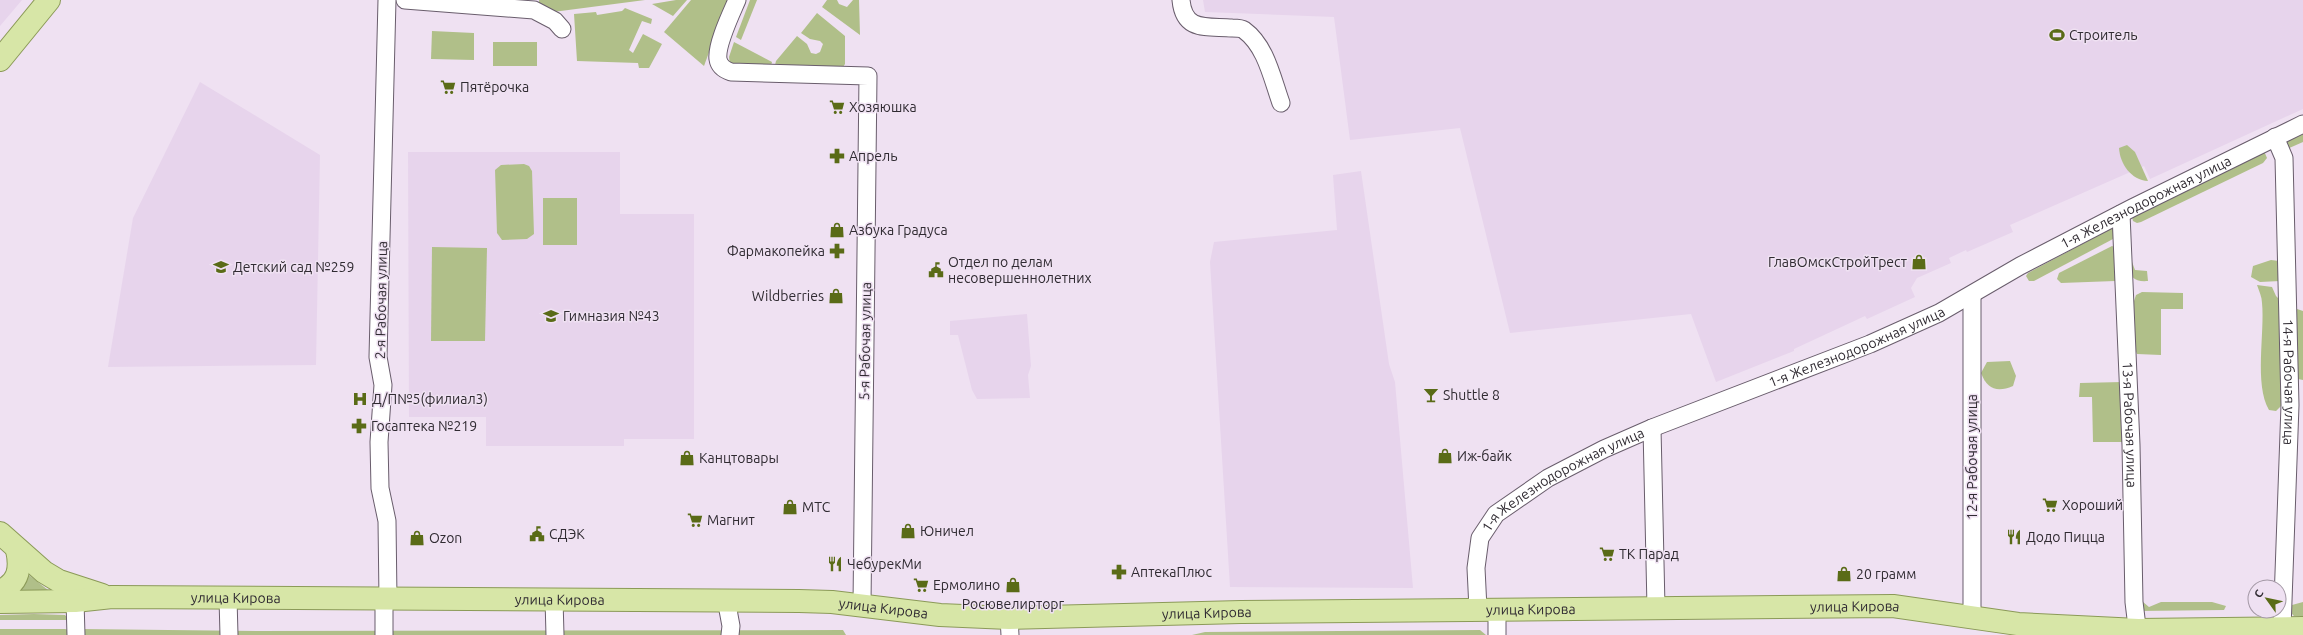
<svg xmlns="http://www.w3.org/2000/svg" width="2303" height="635" font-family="Ubuntu,sans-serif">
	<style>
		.built { fill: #e7d4ec }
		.green { fill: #b0bf89 }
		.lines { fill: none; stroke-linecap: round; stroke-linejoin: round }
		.minor-casing { stroke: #695d6c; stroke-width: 19 }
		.major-casing { stroke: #8b9a58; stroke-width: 24 }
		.minor { stroke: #fff; stroke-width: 17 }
		.major { stroke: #d7e6a7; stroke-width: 22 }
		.labels { text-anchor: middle; stroke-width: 3; stroke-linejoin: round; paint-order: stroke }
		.poi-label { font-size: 14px; fill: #302b32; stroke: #efe1f2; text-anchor: start }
		.street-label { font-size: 14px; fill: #302b32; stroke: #efe1f2 }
	</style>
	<rect width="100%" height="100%" fill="#efe1f2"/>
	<g class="built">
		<polygon points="0,0 22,0 0,26"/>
		<polygon points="1203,0 2303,0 2303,109 2150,179 2144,166 2010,225 2013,232 1967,252 1966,250 1949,258 1951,263 1917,278 1911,288 1915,297 1867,319 1865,316 1794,349 1794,351 1716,382 1691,314 1510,333 1460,128 1350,140 1334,17 1205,12"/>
		<polygon points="200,82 320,155 316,365 108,367 133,218"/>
		<polygon points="408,152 620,152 620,214 694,214 694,439 624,439 624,446 486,446 486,417 409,417"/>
		<polygon points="1361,171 1389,364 1395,382 1413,588 1230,587 1210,262 1214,242 1337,230 1333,175"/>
		<polygon points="1027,314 1031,366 1028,375 1030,398 977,399 972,390 958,335 950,335 950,321"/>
	</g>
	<g class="green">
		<polygon points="539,0 645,0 553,12 539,4"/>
		<polygon points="676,0 687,0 673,16 652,4"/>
		<polygon points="691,0 728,0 704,66 664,32"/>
		<polygon points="750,0 757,0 741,40 736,37"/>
		<polygon points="827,0 837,0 839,4 847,7 853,0 859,0 860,35 822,7"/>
		<polygon points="625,8 652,19 651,24 642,21 629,50 633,53 643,34 662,44 649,68 639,68 638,63 577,61 574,14 596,12 597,15 622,11"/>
		<polygon points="817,13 845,36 845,64 841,70 775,65 776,61 797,36 807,44 811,53 816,54 820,52 823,44 820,41 810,39 801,33"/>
		<polygon points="432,31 474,33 474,60 431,59"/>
		<rect x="493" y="42" width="44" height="24"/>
		<polygon points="734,42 772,62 770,70 730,65 729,57"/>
		<polygon points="2303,132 2303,142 2287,149 2284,140"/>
		<path d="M 2127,145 L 2135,152 L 2148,181 C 2131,180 2120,164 2119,148 Z"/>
		<polygon points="2264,151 2267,158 2263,163 2141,222 2137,223 2133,221 2132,217"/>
		<polygon points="524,164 529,166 532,171 534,234 527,239 502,240 497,233 495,170 501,165"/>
		<rect x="543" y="198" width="34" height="47"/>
		<polygon points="2112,228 2116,231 2113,239 2034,281 2029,281 2026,276 2028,273"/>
		<polygon points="2112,246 2117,248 2119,276 2115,281 2061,283 2057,279 2059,273"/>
		<polygon points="432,247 487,248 485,341 431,341"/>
		<polygon points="2271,260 2279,261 2280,281 2260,282 2251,277 2253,266"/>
		<path d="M 2132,262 L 2135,270 L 2147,271 L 2148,281 C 2135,282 2129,278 2129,264 Z"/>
		<path d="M 2257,285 L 2272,287 L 2276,296 L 2283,303 L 2282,405 L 2276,411 L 2269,410 C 2254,384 2265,333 2262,303 C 2262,297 2259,291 2257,285 Z"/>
		<polygon points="2142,292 2183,293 2183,309 2161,309 2161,355 2137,354 2135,349 2134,301 2136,295"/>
		<path d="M 2297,309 L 2303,311 L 2303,380 L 2298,379 C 2293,359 2289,329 2297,309 Z"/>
		<path d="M 2010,361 L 2016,376 L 2013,386 C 1997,393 1987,389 1981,373 L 1987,362 Z"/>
		<polygon points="2122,382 2124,442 2093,442 2092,397 2079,397 2080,383"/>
		<polygon points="25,572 48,590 17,593"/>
		<polygon points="2138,602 2143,602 2149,607 2161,602 2212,602 2226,606 2224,610 2139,611"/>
		<polygon points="2303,602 2303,616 2294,616 2290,612 2292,605"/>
		<polygon points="34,614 65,615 69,620 0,620 0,615"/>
		<polygon points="0,629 65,629 69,630 69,635 0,635"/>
		<polygon points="80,629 259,631 843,630 846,635 79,635"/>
		<polygon points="1480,630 1486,635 1192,635 1205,632"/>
	</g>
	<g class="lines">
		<g class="minor-casing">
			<g id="minor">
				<polyline points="387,0 378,357 383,385 379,442 380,488 387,521 388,599"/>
				<polyline points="405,0 534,10 555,21 562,29"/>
				<path d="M 737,0 C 731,14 716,45 718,59 C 719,66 725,70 731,72 L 868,76 L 862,605"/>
				<path d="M 1181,0 C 1184,32 1206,26 1232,28 C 1236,28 1241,28 1244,30 C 1266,46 1272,78 1281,103"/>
				<path id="s1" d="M 2275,137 L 2284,158 L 2290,405 L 2282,629"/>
				<path id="s2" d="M 2121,214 L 2131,445 L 2134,602 L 2138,635"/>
				<polyline points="1652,428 1656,607"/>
				<polyline points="228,598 229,635"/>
				<polyline points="384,599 384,635"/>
				<polyline points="554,599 555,635"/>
				<polyline points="726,599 731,626 730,635"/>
				<polyline points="75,601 76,635"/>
				<path id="s3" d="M 1478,609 L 1476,568 L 1480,538 L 1496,514 L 1548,478 L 1604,449 L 1652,428 L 1870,344 L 1939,313 L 2020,266 L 2132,208 L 2303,124"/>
				<polyline points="1497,609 1497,635"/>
				<polyline points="1009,618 1010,635"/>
				<polyline points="1972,618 1972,295"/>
			</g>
		</g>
		<g class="major-casing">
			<g id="major">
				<polyline points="0,60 49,0"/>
				<polyline points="0,533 44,572 59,581 102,595"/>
				<path d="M 0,591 C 19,583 21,568 17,550"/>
				<path id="s4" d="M 0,602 L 75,601 L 112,597 L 799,601 L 832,602 L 940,615 L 1009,618 L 1241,612 L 1893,606 L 2018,624 L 2138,630 L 2303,628"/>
			</g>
		</g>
		<use href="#minor" class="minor"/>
		<use href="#major" class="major"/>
	</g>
	<defs>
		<g id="stadium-bare" transform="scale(1.2)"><path d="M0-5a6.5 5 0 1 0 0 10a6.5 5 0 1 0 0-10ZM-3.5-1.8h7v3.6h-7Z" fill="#5a6b17" stroke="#efe1f2" stroke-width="2.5" paint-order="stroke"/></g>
		<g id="supermarket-bare" transform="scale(1.2)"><path d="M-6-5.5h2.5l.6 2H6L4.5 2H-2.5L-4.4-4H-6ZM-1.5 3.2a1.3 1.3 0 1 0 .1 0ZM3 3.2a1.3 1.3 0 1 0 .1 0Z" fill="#5a6b17" stroke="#efe1f2" stroke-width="2.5" paint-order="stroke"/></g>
		<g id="pharmacy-bare" transform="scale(1.2)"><path d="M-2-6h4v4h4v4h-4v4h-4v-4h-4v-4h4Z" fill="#5a6b17" stroke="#efe1f2" stroke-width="2.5" paint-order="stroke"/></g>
		<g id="shop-bare" transform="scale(1.2)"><path d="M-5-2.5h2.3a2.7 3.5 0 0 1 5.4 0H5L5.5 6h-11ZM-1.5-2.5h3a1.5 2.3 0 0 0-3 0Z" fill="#5a6b17" stroke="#efe1f2" stroke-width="2.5" paint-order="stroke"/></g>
		<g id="school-bare" transform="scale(1.2)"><path d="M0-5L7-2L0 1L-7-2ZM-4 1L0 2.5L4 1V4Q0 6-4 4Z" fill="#5a6b17" stroke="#efe1f2" stroke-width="2.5" paint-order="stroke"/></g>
		<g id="civic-bare" transform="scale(1.2)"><path d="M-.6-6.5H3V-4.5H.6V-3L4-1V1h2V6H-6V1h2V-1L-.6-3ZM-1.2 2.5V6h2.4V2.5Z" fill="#5a6b17" stroke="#efe1f2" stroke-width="2.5" paint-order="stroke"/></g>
		<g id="bar-bare" transform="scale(1.2)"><path d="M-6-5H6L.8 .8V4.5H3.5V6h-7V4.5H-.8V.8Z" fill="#5a6b17" stroke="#efe1f2" stroke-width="2.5" paint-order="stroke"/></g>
		<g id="hospital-bare" transform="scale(1.2)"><path d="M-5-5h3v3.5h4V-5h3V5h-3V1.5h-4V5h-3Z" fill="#5a6b17" stroke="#efe1f2" stroke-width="2.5" paint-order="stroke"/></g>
		<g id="restaurant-bare" transform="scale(1.2)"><path d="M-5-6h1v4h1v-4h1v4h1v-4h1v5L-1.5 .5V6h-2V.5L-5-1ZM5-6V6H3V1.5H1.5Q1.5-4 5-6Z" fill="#5a6b17" stroke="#efe1f2" stroke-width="2.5" paint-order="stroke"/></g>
	</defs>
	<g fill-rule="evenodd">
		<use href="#stadium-bare" x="2057" y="35"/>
		<use href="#supermarket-bare" x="448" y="87"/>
		<use href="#supermarket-bare" x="837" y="107"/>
		<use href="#pharmacy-bare" x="837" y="156"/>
		<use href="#shop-bare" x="837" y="230"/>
		<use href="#pharmacy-bare" x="837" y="251"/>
		<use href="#shop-bare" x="1919" y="262"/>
		<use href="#school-bare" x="221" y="267"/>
		<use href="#civic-bare" x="936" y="270"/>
		<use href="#shop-bare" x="836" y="296"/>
		<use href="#school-bare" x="551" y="316"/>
		<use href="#bar-bare" x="1431" y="395"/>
		<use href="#hospital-bare" x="360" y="399"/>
		<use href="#pharmacy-bare" x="359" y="426"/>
		<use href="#shop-bare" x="1445" y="456"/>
		<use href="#shop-bare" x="687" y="458"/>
		<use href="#supermarket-bare" x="2050" y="505"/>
		<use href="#shop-bare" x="790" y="507"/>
		<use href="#supermarket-bare" x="695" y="520"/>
		<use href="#shop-bare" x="908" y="531"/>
		<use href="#civic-bare" x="537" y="534"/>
		<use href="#restaurant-bare" x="2014" y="537"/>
		<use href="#shop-bare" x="417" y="538"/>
		<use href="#supermarket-bare" x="1607" y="554"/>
		<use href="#restaurant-bare" x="835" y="564"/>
		<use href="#pharmacy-bare" x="1119" y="572"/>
		<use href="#shop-bare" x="1844" y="574"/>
		<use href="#supermarket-bare" x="921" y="585"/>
		<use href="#shop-bare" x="1013" y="585"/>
	</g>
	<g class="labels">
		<g class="poi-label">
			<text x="2069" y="40">Строитель</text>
			<text x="460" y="92">Пятёрочка</text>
			<text x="849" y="112">Хозяюшка</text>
			<text x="849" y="161">Апрель</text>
			<text x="849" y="235">Азбука Градуса</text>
			<text x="825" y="256" text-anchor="end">Фармакопейка</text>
			<text x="948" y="267">Отдел по делам<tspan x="948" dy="16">несовершеннолетних</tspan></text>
			<text x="1907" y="267" text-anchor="end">ГлавОмскСтройТрест</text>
			<text x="233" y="272">Детский сад №259</text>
			<text x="824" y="301" text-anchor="end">Wildberries</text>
			<text x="563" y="321">Гимназия №43</text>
			<text x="1443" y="400">Shuttle 8</text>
			<text x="372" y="404">Д/П№5(филиал3)</text>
			<text x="371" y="431">Госаптека №219</text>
			<text x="1457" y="461">Иж-байк</text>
			<text x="699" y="463">Канцтовары</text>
			<text x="2062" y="510">Хороший</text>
			<text x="802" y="512">МТС</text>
			<text x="707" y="525">Магнит</text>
			<text x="920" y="536">Юничел</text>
			<text x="549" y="539">СДЭК</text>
			<text x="2026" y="542">Додо Пицца</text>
			<text x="429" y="543">Ozon</text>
			<text x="1619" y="559">ТК Парад</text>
			<text x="847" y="569">ЧебурекМи</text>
			<text x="1131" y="577">АптекаПлюс</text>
			<text x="1856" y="579">20 грамм</text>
			<text x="933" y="590">Ермолино</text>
			<text x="1013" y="609" text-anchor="middle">Росювелирторг</text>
		</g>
		<g class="street-label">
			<text dy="5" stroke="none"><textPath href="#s3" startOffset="823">1-я Железнодорожная улица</textPath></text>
			<text transform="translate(381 300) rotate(-89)" y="5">2-я Рабочая улица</text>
			<text transform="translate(865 341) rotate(-89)" y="5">5-я Рабочая улица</text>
			<text dy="5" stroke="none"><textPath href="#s3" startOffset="499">1-я Железнодорожная улица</textPath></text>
			<text dy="5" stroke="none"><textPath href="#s1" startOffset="247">14-я Рабочая улица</textPath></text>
			<text dy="5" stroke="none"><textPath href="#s2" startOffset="211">13-я Рабочая улица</textPath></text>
			<text transform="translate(1972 457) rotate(-90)" y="5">12-я Рабочая улица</text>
			<text dy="5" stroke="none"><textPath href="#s3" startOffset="175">1-я Железнодорожная улица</textPath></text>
			<text dy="5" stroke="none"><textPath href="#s4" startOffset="236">улица Кирова</textPath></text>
			<text dy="5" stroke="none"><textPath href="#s4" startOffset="560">улица Кирова</textPath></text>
			<text dy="5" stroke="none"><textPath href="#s4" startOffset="1856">улица Кирова</textPath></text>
			<text dy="5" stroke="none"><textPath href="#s4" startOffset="884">улица Кирова</textPath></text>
			<text dy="5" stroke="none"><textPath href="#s4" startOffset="1532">улица Кирова</textPath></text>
			<text dy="5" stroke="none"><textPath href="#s4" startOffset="1208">улица Кирова</textPath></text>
		</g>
	</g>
	<g transform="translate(2267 599) rotate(303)"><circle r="19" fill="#efe1f2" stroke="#a398a5"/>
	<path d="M0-3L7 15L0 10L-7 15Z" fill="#5a6b17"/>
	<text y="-6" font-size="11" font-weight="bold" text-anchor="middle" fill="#302b32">С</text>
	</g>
</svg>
